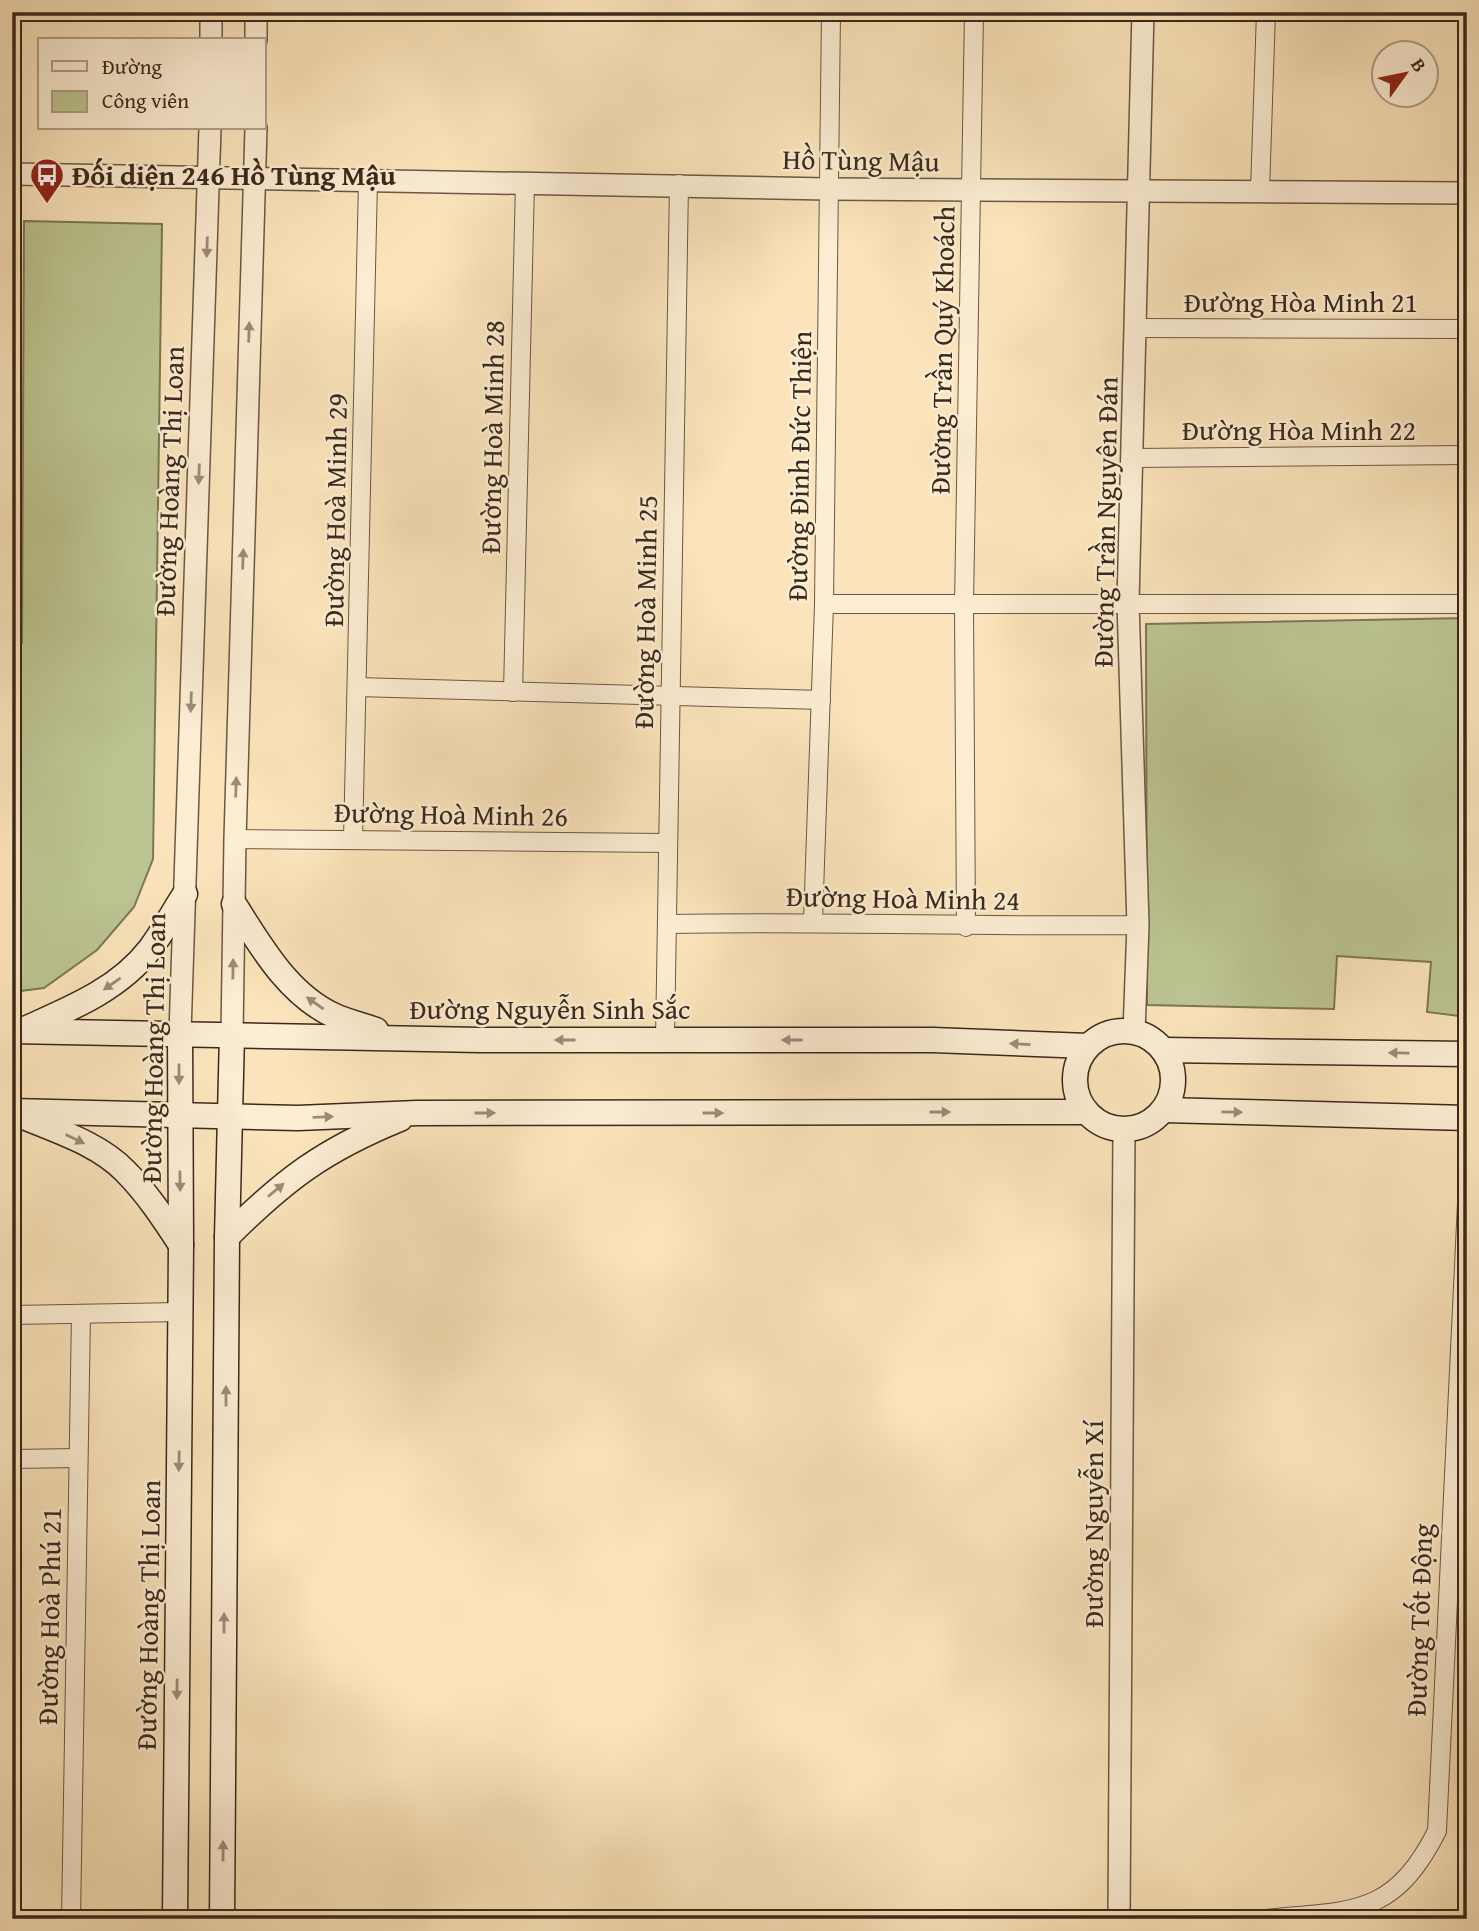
<svg xmlns="http://www.w3.org/2000/svg" width="1479" height="1931" font-family="'Gentium Book Plus',serif">
	<style>
		.green { fill: #bcc592; stroke: #7c7757; stroke-width: 2 }
		.lines { fill: none; stroke-linecap: round; stroke-linejoin: round }
		.minor-casing { stroke: #6b5844; stroke-width: 20 }
		.tertiary-casing { stroke: #6b5844; stroke-width: 24 }
		.secondary-casing { stroke: #3b291c; stroke-width: 27 }
		.minor { stroke: #fcedd3; stroke-width: 18 }
		.tertiary { stroke: #fcedd3; stroke-width: 21 }
		.secondary { stroke: #fcedd3; stroke-width: 24 }
		.oneway { fill: #9c8b78 }
		.labels { text-anchor: middle; stroke-width: 5; stroke-linejoin: round; paint-order: stroke }
		.street-label { font-size: 28px; fill: #3b291c; stroke: #fcedd3 }
		.poi-label { font-size: 28px; font-weight: bold; fill: #3b291c; stroke: #fcedd3; text-anchor: start }
	</style>
	<rect width="100%" height="100%" fill="#fbe4bb"/>
	<filter id="stains"><feTurbulence type="fractalNoise" baseFrequency=".00286" numOctaves="4"/><feColorMatrix values="0 0 0 0 .2 0 0 0 0 .09 0 0 0 0 .02 0 0 0 .5 -.17"/></filter>
	<radialGradient id="worn" r=".72"><stop offset=".6" stop-color="#630" stop-opacity="0"/><stop offset="1" stop-color="#630" stop-opacity=".3"/></radialGradient>
	<g class="green">
		<polygon points="24,221 162,224 153,859 134,907 97,950 44,988 12,992 12,645 22,643"/>
		<polygon points="1467,618 1467,1017 1427,1012 1431,962 1337,956 1334,1009 1147,1005 1146,624"/>
	</g>
	<g class="lines">
		<g class="minor-casing">
			<g id="minor">
				<polyline points="1260,191 1266,12"/>
				<polyline points="1136,328 1467,329"/>
				<polyline points="1133,458 1467,455"/>
				<polyline points="824,604 1467,604"/>
				<polyline points="357,687 821,700"/>
				<polyline points="513,692 525,182"/>
				<polyline points="235,839 667,843"/>
				<polyline points="353,840 368,181"/>
				<polyline points="813,921 824,604 831,12"/>
				<path d="M 667,924 C 824,921 980,927 1138,925"/>
				<polyline points="966,927 964,605 974,12"/>
				<polyline points="665,1040 679,184"/>
				<polyline points="12,1315 180,1312"/>
				<polyline points="12,1459 78,1458"/>
				<polyline points="71,1919 81,1314"/>
				<path d="M 1265,1919 C 1352,1910 1393,1918 1437,1831 L 1467,1203"/>
			</g>
		</g>
		<g class="tertiary-casing">
			<g id="tertiary">
				<polyline points="211,40 211,12"/>
				<polyline points="256,40 256,12"/>
				<polyline points="12,174 829,189 1467,193"/>
				<polyline points="1134,1032 1138,925 1128,602 1143,12"/>
				<polyline points="180,1033 210,128"/>
				<polyline points="232,1034 235,839 256,128"/>
				<polyline points="1119,1919 1124,1130"/>
			</g>
		</g>
		<g class="secondary-casing">
			<g id="secondary">
				<path d="M 234,904 C 260,945 288,995 335,1016 C 348,1022 363,1025 376,1030"/>
				<path d="M 27,1028 C 72,1008 119,989 150,949 C 163,932 173,912 185,894"/>
				<polyline points="12,1031 481,1040 933,1040 1088,1046"/>
				<circle cx="1124" cy="1080" r="49"/>
				<polyline points="1163,1050 1467,1054"/>
				<polyline points="1164,1110 1467,1118"/>
				<polyline points="12,1111 298,1118 417,1113 1086,1112"/>
				<path d="M 24,1117 C 57,1131 99,1144 125,1171 C 147,1193 164,1219 181,1245"/>
				<path d="M 227,1237 C 285,1179 324,1150 400,1119"/>
				<polyline points="175,1919 181,1246 180,1033"/>
				<polyline points="222,1919 227,1237 232,1034"/>
			</g>
		</g>
		<use href="#minor" class="minor"/>
		<use href="#tertiary" class="tertiary"/>
		<use href="#secondary" class="secondary"/>
	</g>
	<defs><path id="oneway-solid" d="M-6-.8H1V-3.2L6.5 0L1 3.2V.8H-6Z" transform="scale(1.75)"/></defs>
	<g class="oneway">
		<use href="#oneway-solid" transform="translate(207 247) rotate(92)"/>
		<use href="#oneway-solid" transform="translate(249 332) rotate(-88)"/>
		<use href="#oneway-solid" transform="translate(199 474) rotate(92)"/>
		<use href="#oneway-solid" transform="translate(243 559) rotate(-88)"/>
		<use href="#oneway-solid" transform="translate(191 702) rotate(92)"/>
		<use href="#oneway-solid" transform="translate(236 787) rotate(-88)"/>
		<use href="#oneway-solid" transform="translate(233 969) rotate(-89)"/>
		<use href="#oneway-solid" transform="translate(112 984) rotate(145)"/>
		<use href="#oneway-solid" transform="translate(315 1003) rotate(-145)"/>
		<use href="#oneway-solid" transform="translate(565 1040) rotate(180)"/>
		<use href="#oneway-solid" transform="translate(792 1040) rotate(180)"/>
		<use href="#oneway-solid" transform="translate(1020 1044) rotate(-177)"/>
		<use href="#oneway-solid" transform="translate(1399 1053) rotate(-179)"/>
		<use href="#oneway-solid" transform="translate(179 1074) rotate(90)"/>
		<use href="#oneway-solid" transform="translate(940 1112)"/>
		<use href="#oneway-solid" transform="translate(1232 1112) rotate(1)"/>
		<use href="#oneway-solid" transform="translate(485 1113)"/>
		<use href="#oneway-solid" transform="translate(713 1113)"/>
		<use href="#oneway-solid" transform="translate(323 1117) rotate(-2)"/>
		<use href="#oneway-solid" transform="translate(75 1139) rotate(26)"/>
		<use href="#oneway-solid" transform="translate(180 1181) rotate(89)"/>
		<use href="#oneway-solid" transform="translate(276 1190) rotate(-40)"/>
		<use href="#oneway-solid" transform="translate(226 1396) rotate(-90)"/>
		<use href="#oneway-solid" transform="translate(179 1461) rotate(91)"/>
		<use href="#oneway-solid" transform="translate(224 1623) rotate(-90)"/>
		<use href="#oneway-solid" transform="translate(177 1689) rotate(91)"/>
		<use href="#oneway-solid" transform="translate(223 1851) rotate(-90)"/>
	</g>
	<defs>
		<g id="bus-pin" transform="scale(1.75)"><path d="M0 17L-7.5 6A9.5 9.5 0 1 1 7.5 6Z" fill="#8f2418" stroke="#fcedd3"/><path d="M-5-6H5V4H4V6H2V4H-2V6H-4V4H-5ZM-3.5-4V0h7V-4ZM-3.5 1.2v1.5H-2V1.2ZM2 1.2v1.5H3.5V1.2Z" fill="#fff"/></g>
	</defs>
	<g fill-rule="evenodd">
		<use href="#bus-pin" x="47" y="175"/>
	</g>
	<g class="labels">
		<g class="street-label">
			<text transform="translate(861 160) rotate(1)" y="10">Hồ Tùng Mậu</text>
			<text x="1301" y="312">Đường Hòa Minh 21</text>
			<text transform="translate(942 350) rotate(-89)" y="10">Đường Trần Quý Khoách</text>
			<text x="1299" y="440">Đường Hòa Minh 22</text>
			<text transform="translate(492 437) rotate(-89)" y="10">Đường Hoà Minh 28</text>
			<text transform="translate(799 466) rotate(-89)" y="10">Đường Đinh Đức Thiện</text>
			<text transform="translate(169 481) rotate(-88)" y="10">Đường Hoàng Thị Loan</text>
			<text transform="translate(335 510) rotate(-89)" y="10">Đường Hoà Minh 29</text>
			<text transform="translate(1105 522) rotate(-89)" y="10">Đường Trần Nguyên Đán</text>
			<text transform="translate(645 612) rotate(-89)" y="10">Đường Hoà Minh 25</text>
			<text transform="translate(451 814) rotate(1)" y="10">Đường Hoà Minh 26</text>
			<text transform="translate(903 898) rotate(1)" y="10">Đường Hoà Minh 24</text>
			<text x="550" y="1019">Đường Nguyễn Sinh Sắc</text>
			<text transform="translate(153 1048) rotate(-89)" y="10">Đường Hoàng Thị Loan</text>
			<text transform="translate(1093 1524) rotate(-90)" y="10">Đường Nguyễn Xí</text>
			<text transform="translate(148 1615) rotate(-89)" y="10">Đường Hoàng Thị Loan</text>
			<text transform="translate(49 1616) rotate(-89)" y="10">Đường Hoà Phú 21</text>
			<text transform="translate(1419 1620) rotate(-88)" y="10">Đường Tốt Động</text>
		</g>
		<g class="poi-label">
			<text x="72" y="185">Đối diện 246 Hồ Tùng Mậu</text>
		</g>
	</g>
	<rect width="1479" height="1931" fill="none" stroke="#fbe4bb" stroke-width="42"/>
	<rect x="14" y="14" width="1451" height="1903" fill="none" stroke="#3b291c" stroke-width="3.5"/>
	<rect x="21" y="21" width="1437" height="1889" fill="none" stroke="#3b291c" stroke-width="2"/>
	<rect x="38" y="38" width="228" height="91" fill="#fcedd3" stroke="#af9f8a" stroke-width="2"/>
	<rect x="52" y="61" width="35" height="10" fill="#fcedd3" stroke="#af9f8a" stroke-width="2"/>
	<text x="102" y="74" font-size="21" fill="#3b291c">Đường</text>
	<rect x="52" y="91" width="35" height="21" fill="#bcc592" stroke="#af9f8a" stroke-width="2"/>
	<text x="102" y="108" font-size="21" fill="#3b291c">Công viên</text>
	<g transform="translate(1405 74) rotate(57)"><circle r="33" fill="#fcedd3" stroke="#af9f8a" stroke-width="2"/>
	<path d="M0-5L12 26L0 18L-12 26Z" fill="#8f2418"/>
	<text y="-10" font-size="19" font-weight="bold" text-anchor="middle" fill="#3b291c">B</text>
	</g>
	<rect width="100%" height="100%" filter="url(#stains)"/>
	<rect width="100%" height="100%" fill="url(#worn)"/>
</svg>
